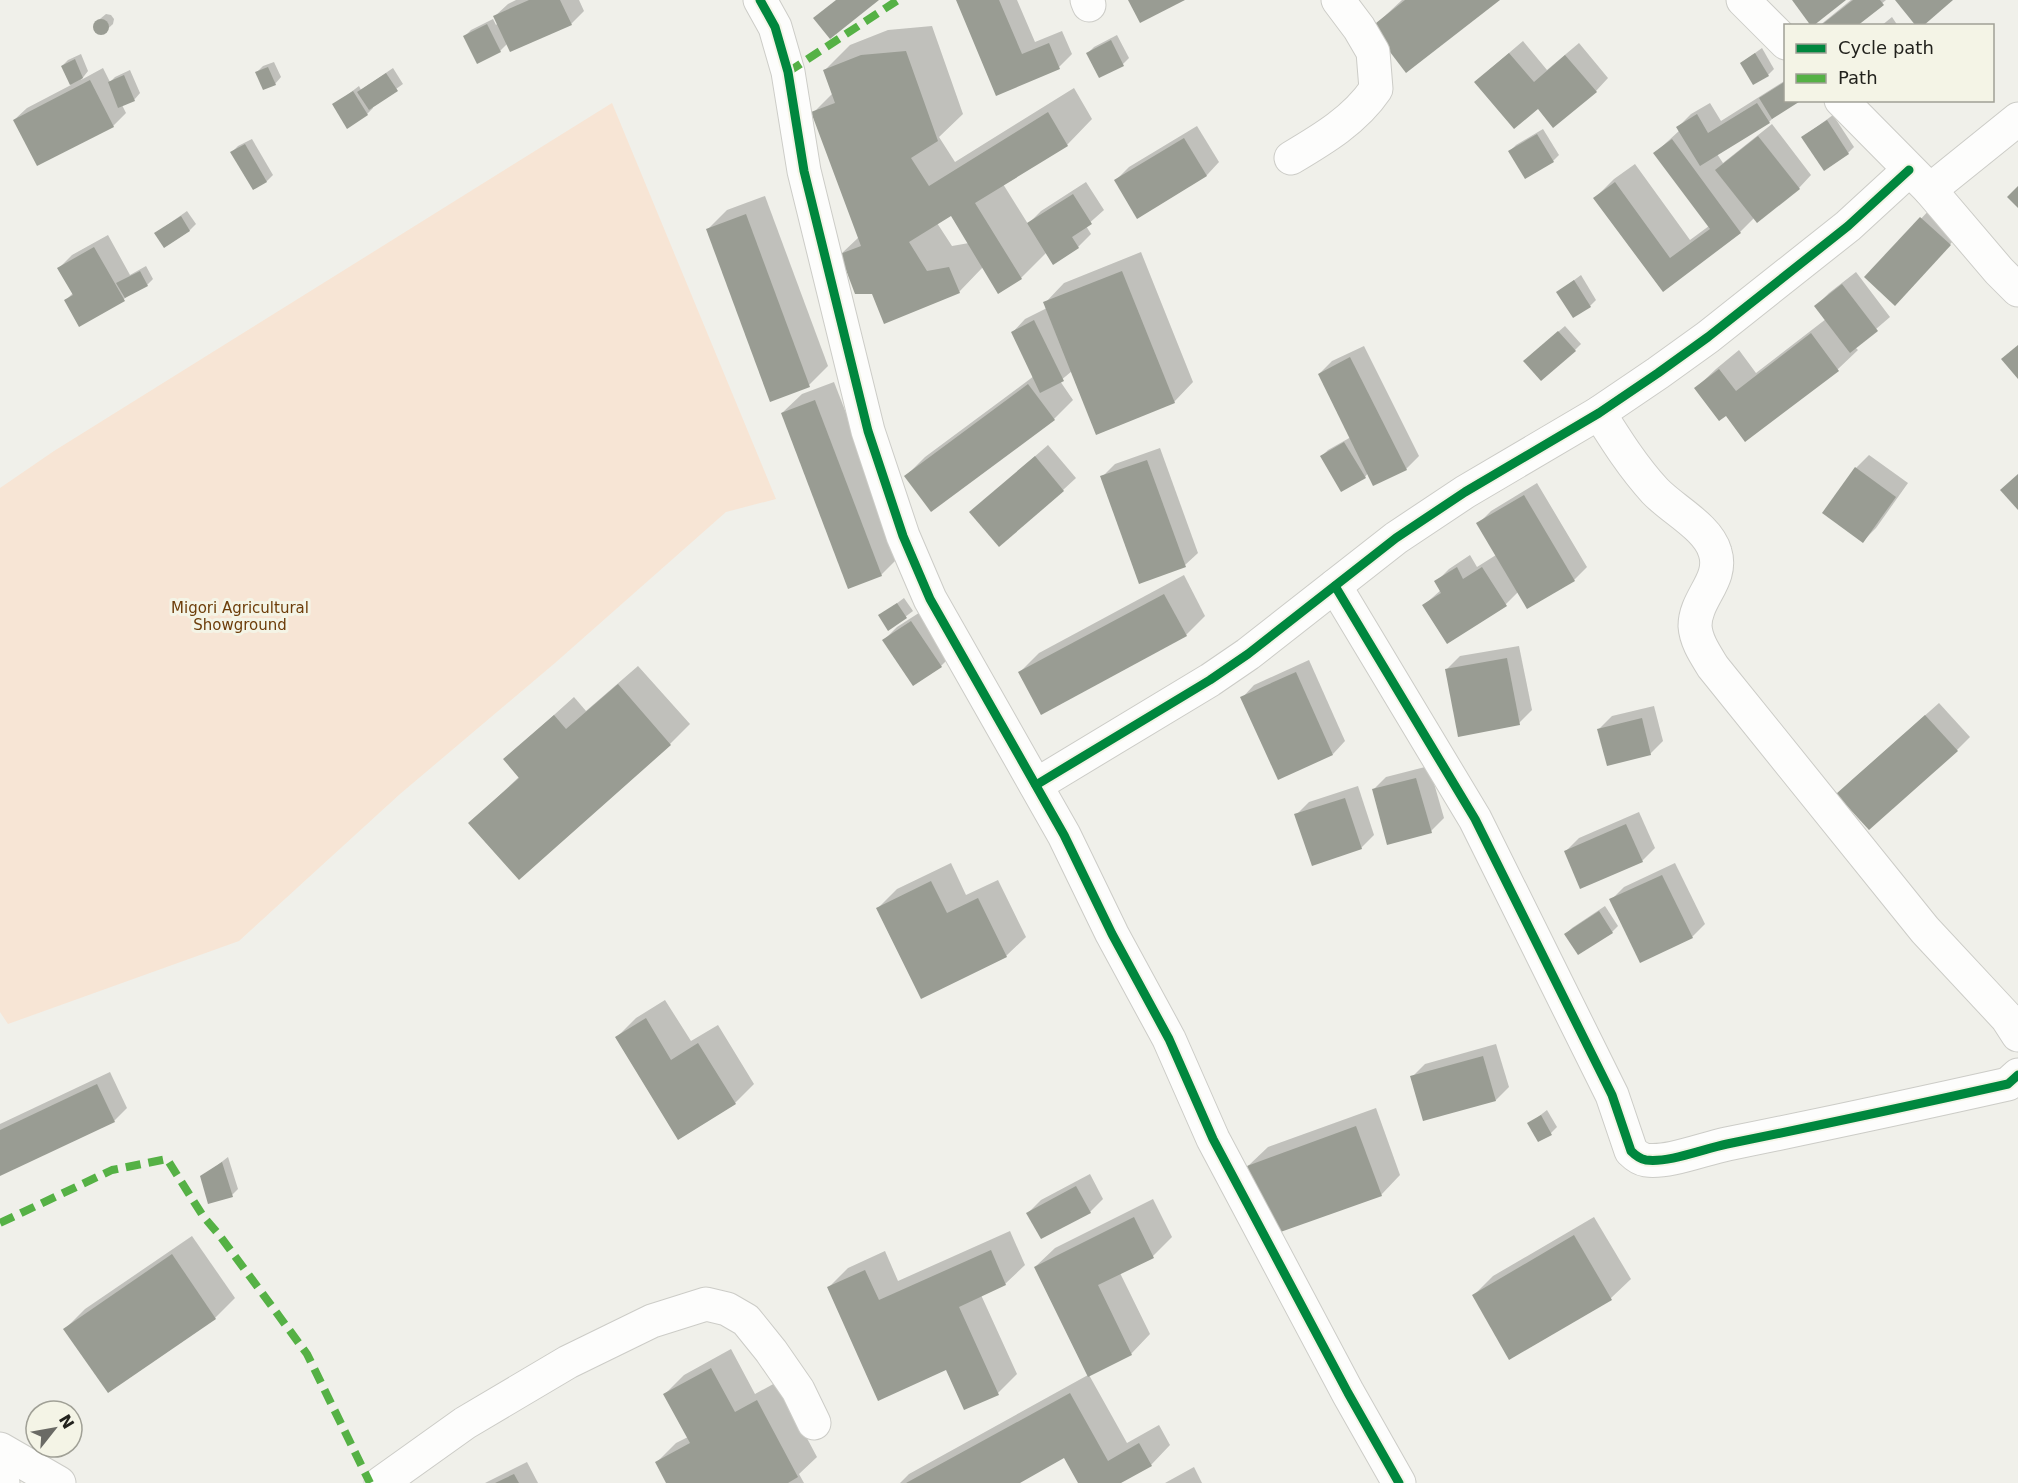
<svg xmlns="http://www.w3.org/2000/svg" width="2018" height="1483" font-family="'DejaVu Sans',sans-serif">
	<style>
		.green { fill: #f7e5d5 }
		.shadow { fill: #0003; fill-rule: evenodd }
		.building { fill: #999c93 }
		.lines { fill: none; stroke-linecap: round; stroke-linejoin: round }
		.minor-casing { stroke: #ccccc7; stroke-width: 35 }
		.tertiary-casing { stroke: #ccccc7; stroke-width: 35 }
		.minor { stroke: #fdfdfc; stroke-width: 33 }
		.tertiary { stroke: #fdfdfc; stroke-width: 33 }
		.quiet { stroke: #55b145; stroke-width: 8; stroke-dasharray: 15 8; stroke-linecap: butt }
		.cycleway-casing { stroke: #f4f4e6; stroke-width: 13 }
		.cycleway { stroke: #00873e; stroke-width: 9 }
		.labels { text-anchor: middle; stroke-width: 6; stroke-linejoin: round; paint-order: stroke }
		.park-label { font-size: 15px; fill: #6d3d0a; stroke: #f4f4e6 }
	</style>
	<rect width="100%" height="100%" fill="#f0f0ea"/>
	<polygon class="green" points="612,103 776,499 726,512 555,663 400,794 239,941 8,1024 0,1012 0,488 54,451"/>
	<g class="shadow">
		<polygon points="516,0 579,0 584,11 571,24 508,43 500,51 465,36 471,30 493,19 496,25 498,23 495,16 508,4"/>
		<polygon points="957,0 1017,0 1035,42 1062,31 1072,54 1059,67 997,94"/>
		<polygon points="1402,0 1498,0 1373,27"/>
		<polygon points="1851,0 1886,0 1855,26 1819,26"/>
		<polygon points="106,14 111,15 114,19 113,24 102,34 97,33 94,29 95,23"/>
		<polygon points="1892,17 1898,26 1881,26"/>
		<path d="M 932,26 L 963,114 L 939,137 L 955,162 L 1074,88 L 1092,119 L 1067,145 L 1003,184 L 1028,224 L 1041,211 L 1086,182 L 1104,210 L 1086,226 L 1091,234 L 1078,247 L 1047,252 L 1021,278 L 983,267 L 959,292 L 873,292 L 841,254 L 859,237 L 813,113 L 833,93 L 825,70 L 850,45 L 888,30 ZM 951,214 L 969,243 L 952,246 L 937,223 Z"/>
		<polygon points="1117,35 1129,58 1123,64 1088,53 1094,47"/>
		<polygon points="1523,41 1547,70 1579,43 1608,78 1596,91 1538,107 1489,70"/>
		<polygon points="1762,48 1774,69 1768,75 1741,63"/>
		<polygon points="81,54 88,71 81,80 103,68 110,82 115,77 130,70 140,93 134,100 122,105 126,113 113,126 14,120 27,108 71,85 62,66 68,60"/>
		<polygon points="274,62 281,77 275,84 257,72 263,66"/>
		<polygon points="393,68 403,84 372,106 373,108 367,114 334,105 359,86 361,90"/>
		<polygon points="1786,80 1786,100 1776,115 1769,122 1717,154 1723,163 1772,124 1811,175 1799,188 1754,218 1740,232 1663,290 1595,198 1614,179 1635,164 1690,240 1709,226 1655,153 1680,130 1678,127 1691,114 1710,103 1721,121"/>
		<polygon points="1833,115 1854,147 1848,153 1803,137"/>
		<polygon points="1197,126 1219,162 1207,175 1138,217 1116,180 1129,167"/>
		<polygon points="1543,129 1559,155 1553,161 1510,151 1516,145"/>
		<polygon points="252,139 273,175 267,181 253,188 232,152 238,146"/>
		<polygon points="765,196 828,366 809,385 708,229 727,210"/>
		<polygon points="1934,205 1962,231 1908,291 1866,277"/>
		<polygon points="187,211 196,224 190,230 164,246 156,233"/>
		<polygon points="108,235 130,275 146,266 153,279 147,285 128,295 124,299 66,300 73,293 59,268 72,255"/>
		<polygon points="1141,252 1193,382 1174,402 1072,371 1060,381 1073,400 1054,419 906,476 925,457 1034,376 1013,332 1025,319 1047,308 1045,303 1064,283"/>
		<polygon points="1856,272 1890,317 1855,347 1858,350 1838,369 1745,439 1727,414 1696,388 1716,369 1739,350 1756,373 1826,319 1816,306 1829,293"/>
		<polygon points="1581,275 1596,300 1590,306 1558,292"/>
		<polygon points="1565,326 1581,344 1575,350 1531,355"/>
		<polygon points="1364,346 1419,456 1406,469 1368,473 1365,477 1322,456 1328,450 1351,437 1319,374 1332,361"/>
		<polygon points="834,382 901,555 881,575 782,413 802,394"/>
		<polygon points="1048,445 1076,478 1063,490 971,512"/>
		<polygon points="1160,448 1198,553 1185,565 1102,477 1115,464"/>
		<polygon points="1869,455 1908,483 1876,528 1863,541 1856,468"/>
		<polygon points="1537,483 1587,567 1574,580 1518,592 1506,604 1424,605 1441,590 1436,582 1449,569 1470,555 1477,567 1496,555 1478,524 1491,511"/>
		<polygon points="1184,575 1205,616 1186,635 1020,672 1039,653"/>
		<polygon points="904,598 913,611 889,629 880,616"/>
		<polygon points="925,609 954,653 941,666 884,640 897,627"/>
		<polygon points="1519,646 1532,710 1519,723 1447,669 1460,656"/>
		<polygon points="1309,660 1345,741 1333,754 1242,698 1254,685"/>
		<polygon points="638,666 690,724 670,744 519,878 470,823 520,776 505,759 574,697 586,711"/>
		<polygon points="1939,703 1970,737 1957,750 1851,781"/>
		<polygon points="1654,706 1663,741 1650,754 1599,729 1612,716"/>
		<polygon points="1429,766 1444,818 1431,831 1373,790 1386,777"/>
		<polygon points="1358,786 1374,835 1361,848 1296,815 1309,802"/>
		<polygon points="1639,812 1655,848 1642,861 1566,851 1579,838"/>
		<polygon points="951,863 966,895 998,880 1026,937 1006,956 878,908 897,889"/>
		<polygon points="1675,863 1705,924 1692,937 1611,900 1624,887"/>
		<polygon points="1605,906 1618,926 1612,932 1578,953 1566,934 1572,928"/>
		<polygon points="665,1000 691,1041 718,1025 754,1084 735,1103 617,1037 636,1018"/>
		<polygon points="1496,1044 1509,1087 1496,1100 1412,1077 1425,1064"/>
		<polygon points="110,1072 127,1108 114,1121 0,1174 0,1124"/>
		<polygon points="1376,1108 1400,1175 1381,1195 1248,1166 1268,1147"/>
		<polygon points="1547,1110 1557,1127 1551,1133 1538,1140 1529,1124"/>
		<polygon points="228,1157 238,1189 232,1195 202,1177"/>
		<polygon points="1090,1174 1103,1199 1090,1212 1028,1213 1041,1200"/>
		<polygon points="1153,1199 1172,1237 1153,1256 1120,1273 1150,1334 1131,1354 1089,1375 1127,1443 1159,1425 1170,1445 1151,1465 1118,1483 1079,1483 1065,1456 1017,1483 900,1483 909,1474 1088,1375 1035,1267 1055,1248"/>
		<polygon points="1594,1217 1631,1279 1611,1298 1510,1358 1474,1295 1493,1276"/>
		<polygon points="1010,1231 1025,1265 1005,1284 981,1295 1017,1374 998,1393 947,1368 829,1287 848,1268 885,1251 898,1281"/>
		<polygon points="192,1236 235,1298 215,1318 108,1391 65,1329 85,1309"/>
		<polygon points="731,1349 755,1394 777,1382 817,1457 799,1474 804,1483 668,1483 657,1462 676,1443 688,1437 665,1394 684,1375"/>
		<polygon points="527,1462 538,1483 485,1483"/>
		<polygon points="1194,1467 1202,1483 1165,1483"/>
	</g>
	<g class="building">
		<polygon points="529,0 560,0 572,25 510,52 493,16"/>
		<polygon points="836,0 879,0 830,39 813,18"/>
		<polygon points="956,0 999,0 1022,54 1049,43 1060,69 996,96"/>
		<polygon points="1128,0 1185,0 1140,23"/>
		<polygon points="1405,0 1500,0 1406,73 1371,27"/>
		<polygon points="1792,0 1846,0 1813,26 1811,26"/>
		<polygon points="1853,0 1880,0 1884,5 1857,26 1820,26"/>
		<polygon points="1895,0 1953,0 1923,26 1916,26"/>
		<circle cx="101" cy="27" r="8"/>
		<polygon points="487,24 501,52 477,64 463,36"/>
		<polygon points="1111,40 1124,66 1099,78 1086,53"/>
		<polygon points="906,51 938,141 911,158 929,186 1048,112 1068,146 975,203 1022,279 998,294 951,216 909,242 927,271 949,267 960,293 884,324 872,294 855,294 840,254 861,246 811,112 835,103 823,70 861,55"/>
		<polygon points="1509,53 1534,82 1565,55 1597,92 1553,128 1538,109 1514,129 1474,82"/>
		<polygon points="1755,53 1769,76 1753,85 1740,63"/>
		<polygon points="75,59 83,78 70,85 61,66"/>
		<polygon points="268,67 276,85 263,90 255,72"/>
		<polygon points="386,73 398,91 369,110 357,92"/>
		<polygon points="124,75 135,101 118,108 108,82"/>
		<polygon points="90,80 114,127 37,166 13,120"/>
		<polygon points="1786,81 1786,100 1802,100 1772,119 1759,98"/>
		<polygon points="353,91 368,115 347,129 332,104"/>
		<polygon points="1757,103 1770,123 1700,166 1676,127 1697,114 1708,133"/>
		<polygon points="1827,120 1849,154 1824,171 1801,137"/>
		<polygon points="1537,134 1554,162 1525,179 1508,151"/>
		<polygon points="1758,136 1800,189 1757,223 1715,170"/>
		<polygon points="1184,138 1207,176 1137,219 1114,180"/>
		<polygon points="1672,139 1741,233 1663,292 1593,198 1615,182 1670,258 1710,229 1653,153"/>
		<polygon points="245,144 267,182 253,190 230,152"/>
		<polygon points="2018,186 2018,208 2007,197"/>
		<polygon points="1073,194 1092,224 1072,237 1079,248 1053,265 1027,223"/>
		<polygon points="746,214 810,387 770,402 706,229"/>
		<polygon points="181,216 190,231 164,248 154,233"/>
		<polygon points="1920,217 1951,245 1895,306 1864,277"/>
		<polygon points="94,247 125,301 79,327 64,300 73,295 57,268"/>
		<polygon points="140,271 148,286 125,298 116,283"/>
		<polygon points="1122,271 1175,403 1096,435 1043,302"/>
		<polygon points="1574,280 1591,307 1573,318 1556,292"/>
		<polygon points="1842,284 1878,331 1850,353 1814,306"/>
		<polygon points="1034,320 1064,381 1040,393 1011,332"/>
		<polygon points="1558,331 1576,351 1541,381 1523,361"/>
		<polygon points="1811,333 1839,371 1745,442 1726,416 1719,421 1694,388 1719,369 1736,391"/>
		<polygon points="2018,345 2018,379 2001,359"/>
		<polygon points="1350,357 1407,470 1373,486 1318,374"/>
		<polygon points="1028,384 1055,420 931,512 904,476"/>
		<polygon points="815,400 882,576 848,589 781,413"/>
		<polygon points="1344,442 1366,478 1341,492 1320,456"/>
		<polygon points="1035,456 1064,491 999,547 969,512"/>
		<polygon points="1147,460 1186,567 1139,584 1100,476"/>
		<polygon points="1855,467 1896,497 1863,543 1822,513"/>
		<polygon points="2018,474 2018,510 2000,490"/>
		<polygon points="1524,495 1575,581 1527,609 1476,523"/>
		<polygon points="1457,567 1463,579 1482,567 1507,606 1447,644 1422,605 1441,593 1434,581"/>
		<polygon points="1164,594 1187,636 1041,715 1018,672"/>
		<polygon points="897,603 907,618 888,631 878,615"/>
		<polygon points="911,621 942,667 913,686 882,640"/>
		<polygon points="1507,658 1520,725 1458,737 1445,669"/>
		<polygon points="1296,672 1333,755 1278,780 1240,697"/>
		<polygon points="618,684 671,745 519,880 468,823 519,778 503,759 554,715 566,729"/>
		<polygon points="1925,715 1958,751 1869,830 1836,794"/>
		<polygon points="1642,718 1651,755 1607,766 1597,729"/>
		<polygon points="1416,778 1432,833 1387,845 1372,789"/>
		<polygon points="1345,798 1362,849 1312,866 1294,814"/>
		<polygon points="1626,824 1643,862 1580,889 1564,851"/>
		<polygon points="1662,875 1693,938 1640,963 1609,899"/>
		<polygon points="931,881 947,913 978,898 1007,957 921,999 876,908"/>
		<polygon points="1599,911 1613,933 1578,955 1564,934"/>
		<polygon points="646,1018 671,1060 698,1043 736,1104 678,1140 615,1037"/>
		<polygon points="1483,1056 1496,1101 1423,1121 1410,1076"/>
		<polygon points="97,1084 115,1122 0,1176 0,1130"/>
		<polygon points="1541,1115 1552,1135 1538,1142 1527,1123"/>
		<polygon points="1356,1126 1382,1196 1272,1235 1247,1166"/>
		<polygon points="222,1162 233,1197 208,1204 200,1176"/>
		<polygon points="1076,1186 1091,1213 1041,1239 1026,1213"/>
		<polygon points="1134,1217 1154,1258 1098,1285 1132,1355 1088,1377 1034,1267"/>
		<polygon points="1574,1235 1612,1300 1509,1360 1472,1295"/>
		<polygon points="991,1250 1006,1285 959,1307 999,1395 964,1410 946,1370 878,1401 827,1287 865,1270 879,1300"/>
		<polygon points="172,1254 216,1319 108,1393 63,1329"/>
		<polygon points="711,1368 735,1412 757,1400 798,1477 788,1483 666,1483 655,1462 690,1443 663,1394"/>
		<polygon points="1070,1393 1108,1461 1139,1443 1152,1466 1121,1483 1078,1483 1064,1458 1020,1483 906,1483"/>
		<polygon points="514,1474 519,1483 495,1483"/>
	</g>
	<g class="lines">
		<g class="minor-casing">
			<g id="minor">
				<polyline points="760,0 775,27 788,72 804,171 868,431 903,536 930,599 1064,835 1112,934 1169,1039 1213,1139 1348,1393 1399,1483"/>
				<polyline points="1087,0 1089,5"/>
				<polyline points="1743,0 1786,43"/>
				<polyline points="1841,100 1930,190 1999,271 2018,290"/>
				<path d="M 1291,158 C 1323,139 1355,120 1376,89 L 1373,52 L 1359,28 L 1338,0"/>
				<polyline points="1930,190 2018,119"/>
				<path d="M 1599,413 C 1616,440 1633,467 1655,491 C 1673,510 1708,527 1715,552 C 1724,580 1695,598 1695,626 C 1696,641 1705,654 1713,667 L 1925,930 L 2007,1018 L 2018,1035"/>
				<path d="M 1335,586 L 1475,819 L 1612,1095 L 1631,1151 C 1636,1156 1640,1159 1646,1160 C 1669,1163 1703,1149 1727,1144 C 1821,1125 1914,1105 2008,1084 L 2018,1075"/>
				<polyline points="1036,785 1210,680 1248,654 1396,538 1465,492 1599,413 1658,373 1708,337 1848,226 1909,170"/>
				<polyline points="0,1449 59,1483"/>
				<polyline points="381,1483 465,1423 568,1362 652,1321 706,1304 727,1309 746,1320 771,1351 798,1390 814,1423"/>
			</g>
		</g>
		<g class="tertiary-casing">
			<polyline id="tertiary" points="0,1467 3,1483"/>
		</g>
		<use href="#minor" class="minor"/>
		<use href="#tertiary" class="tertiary"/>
		<g class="quiet">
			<polyline points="788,72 898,0"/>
			<polyline points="0,1223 112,1170 167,1159 203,1216 220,1236 307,1354 370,1483"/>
		</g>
		<g class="cycleway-casing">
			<g id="cycleway">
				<polyline points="760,0 775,27 788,72 804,171 868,431 903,536 930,599 1064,835 1112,934 1169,1039 1213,1139 1348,1393 1399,1483"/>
				<path d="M 1335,586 L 1475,819 L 1612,1095 L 1631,1151 C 1636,1156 1640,1159 1646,1160 C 1669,1163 1703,1149 1727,1144 C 1821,1125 1914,1105 2008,1084 L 2018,1075"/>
				<polyline points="1036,785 1210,680 1248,654 1396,538 1465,492 1599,413 1658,373 1708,337 1848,226 1909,170"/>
			</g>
		</g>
		<use href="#cycleway" class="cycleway"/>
	</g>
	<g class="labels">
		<g class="park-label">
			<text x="240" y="613">Migori Agricultural<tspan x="240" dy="17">Showground</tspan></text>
		</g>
	</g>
	<rect x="1784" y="24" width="210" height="78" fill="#f4f4e6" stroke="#a0a096" stroke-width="1.5"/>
	<rect x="1796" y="44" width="30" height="9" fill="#00873e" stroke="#a0a096" stroke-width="1.5"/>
	<text x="1838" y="54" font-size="18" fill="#22221d">Cycle path</text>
	<rect x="1796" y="74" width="30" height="9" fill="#55b145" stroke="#a0a096" stroke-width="1.5"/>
	<text x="1838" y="84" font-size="18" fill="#22221d">Path</text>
	<g transform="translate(54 1429) rotate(59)"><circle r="28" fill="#f4f4e6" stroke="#a0a096" stroke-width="1.5"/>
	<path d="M0-4.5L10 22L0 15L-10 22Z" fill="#6a6a65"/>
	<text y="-9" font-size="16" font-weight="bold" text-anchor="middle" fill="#22221d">N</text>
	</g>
</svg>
